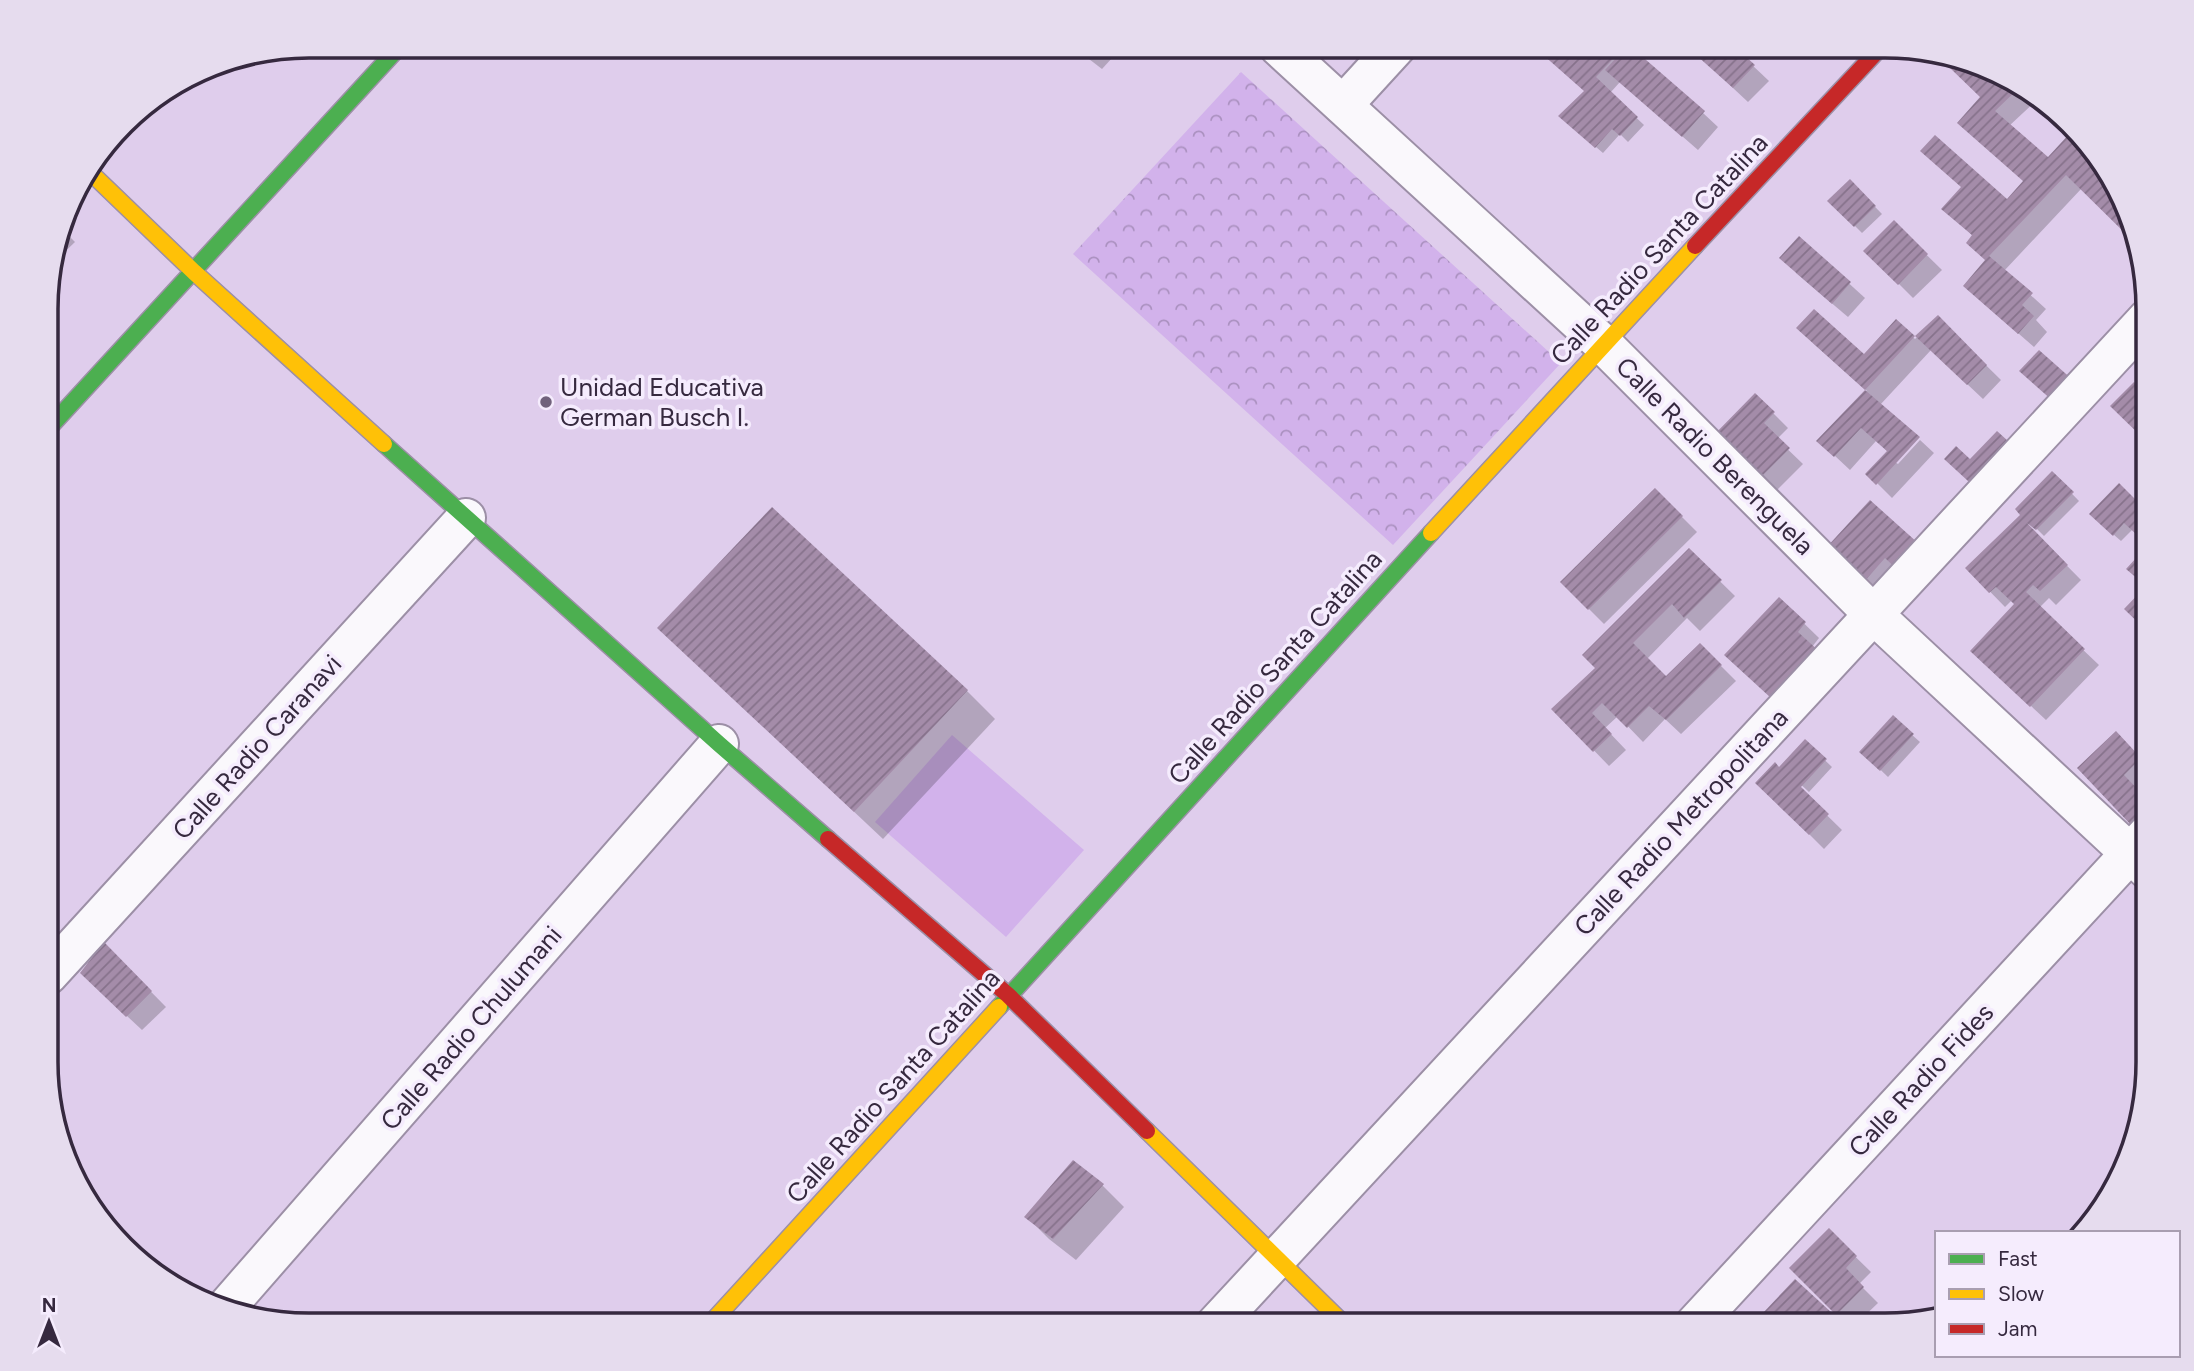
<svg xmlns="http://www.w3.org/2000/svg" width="2194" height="1371" font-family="Figtree,sans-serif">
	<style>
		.forest { fill: url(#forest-crowns) }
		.pitch { fill: #d2b2eb }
		.shadow { fill: #0003 }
		.building { fill: url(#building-hatch) }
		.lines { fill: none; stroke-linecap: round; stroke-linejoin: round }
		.street-casing { stroke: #9c8fa6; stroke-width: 42 }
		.fast-casing { stroke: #9c8fa6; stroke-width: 19 }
		.slow-casing { stroke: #9c8fa6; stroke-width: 19 }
		.jam-casing { stroke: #9c8fa6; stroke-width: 19 }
		.street { stroke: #faf8fc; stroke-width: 38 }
		.fast { stroke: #4caf50; stroke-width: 16 }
		.slow { stroke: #ffc107; stroke-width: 16 }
		.jam { stroke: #c62828; stroke-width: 16 }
		.poi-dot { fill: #71627c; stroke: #f5ecfd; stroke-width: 2.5 }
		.labels { text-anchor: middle; stroke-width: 7; stroke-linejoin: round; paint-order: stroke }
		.street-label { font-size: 26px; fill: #36293f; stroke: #f5ecfd }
		.poi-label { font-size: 26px; fill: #36293f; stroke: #f5ecfd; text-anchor: start }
		.rim { fill: none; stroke: #36293f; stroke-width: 3.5 }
	</style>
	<defs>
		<pattern id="forest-crowns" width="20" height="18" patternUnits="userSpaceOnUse" patternTransform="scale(1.75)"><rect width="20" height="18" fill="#d2b2eb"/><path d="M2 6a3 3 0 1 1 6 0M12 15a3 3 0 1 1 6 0" fill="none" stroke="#ab91c0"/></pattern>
		<pattern id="building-hatch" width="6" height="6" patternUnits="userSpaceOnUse" patternTransform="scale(1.75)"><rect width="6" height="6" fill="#a48ca9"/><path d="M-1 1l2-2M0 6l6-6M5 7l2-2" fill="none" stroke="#86728b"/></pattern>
	</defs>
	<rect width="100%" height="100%" fill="#dfcdec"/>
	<polygon class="forest" points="1241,72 1561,363 1393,545 1073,254"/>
	<polygon class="pitch" points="952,735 1084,850 1006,937 875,822"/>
	<g class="shadow">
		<polygon points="1072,46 1123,46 1102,69"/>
		<polygon points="1536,46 1568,46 1581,57 1592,46 1622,46 1703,113 1718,127 1698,150 1620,82 1610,93 1644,125 1628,142 1620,134 1603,153 1568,123 1585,91"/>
		<polygon points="1688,46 1732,46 1769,81 1748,102"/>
		<polygon points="1962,58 2031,90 2039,98 2009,126 2048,160 2072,134 2113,178 2131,236 2082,188 2004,271 2046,309 2036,320 2047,332 2034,347 1980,300 1987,261 1974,237 1944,209 2007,201 2025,182 1982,97 1953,68"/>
		<polygon points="1850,181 1882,214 1862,233 1830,201"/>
		<polygon points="1894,223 1942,270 1913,298 1866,251"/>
		<polygon points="62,229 75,242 50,266"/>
		<polygon points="1799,238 1865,298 1848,317 1796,273"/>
		<polygon points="1938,318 2001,380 1983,399 1931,350 1880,405 1895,462 1898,464 1920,440 1934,453 1892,498 1868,474 1888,452 1876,441 1850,470 1819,441 1867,391 1813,343 1864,357 1896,321 1915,339"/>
		<polygon points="1755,395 1788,428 1777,439 1803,464 1769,498 1710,441"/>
		<polygon points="2148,459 2148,476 2140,468"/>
		<polygon points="2052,473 2079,501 2044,536 2017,509"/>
		<polygon points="1655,490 1697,532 1604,624 1562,582"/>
		<polygon points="1870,502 1927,554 1878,596 1843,564"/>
		<polygon points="2148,514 2121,541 2098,521"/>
		<polygon points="2020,518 2081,580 2056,605 2049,598 2039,608 2099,665 2046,720 1987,665 2016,605 2012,600 2005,607 1967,568"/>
		<polygon points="1689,551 1735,596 1700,631 1687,618 1647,659 1666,679 1700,645 1736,681 1681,734 1665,719 1643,742 1618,716 1605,728 1626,750 1609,766 1554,709 1597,668"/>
		<polygon points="1779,599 1819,638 1812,647 1727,655"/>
		<polygon points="659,628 967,691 995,719 883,839"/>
		<polygon points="1893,718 1920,742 1888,777 1862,752"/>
		<polygon points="1805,741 1832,767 1809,792 1797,781 1794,783 1842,830 1824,849 1758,783 1780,769"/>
		<polygon points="2130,748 2148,767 2148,780 2137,790 2148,802 2148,837 2079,768"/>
		<polygon points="104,944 166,1007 142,1030 97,988"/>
		<polygon points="1102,1185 1124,1207 1076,1260 1049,1239 1027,1217"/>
		<polygon points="1829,1231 1871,1272 1859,1284 1878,1303 1855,1325 1849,1325 1792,1268"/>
		<polygon points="1795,1281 1831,1315 1841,1325 1778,1325"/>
	</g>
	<g class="building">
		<polygon points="1533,46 1571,46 1581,55 1590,46 1625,46 1596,77 1638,117 1620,136 1612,129 1595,148 1558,116 1584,91"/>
		<polygon points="1627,46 1630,46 1705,111 1682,137 1605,70"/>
		<polygon points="1686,46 1734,46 1755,65 1733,88"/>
		<polygon points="1960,58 2022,85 1995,111 2048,157 2071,132 2109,173 2105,178 2117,190 2132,240 2066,175 1989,256 2033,293 2022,305 2034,316 2018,334 1963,286 1985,260 1966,243 1972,235 1941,209 1961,187 1920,151 1935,135 2007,199 2023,181 1957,123 1980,97 1950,68"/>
		<polygon points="1850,179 1876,206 1854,227 1827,201"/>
		<polygon points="1894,220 1928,254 1898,285 1863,251"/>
		<polygon points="1799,236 1851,282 1832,304 1779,258"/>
		<polygon points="1814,309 1864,354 1896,319 1915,336 1865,390 1920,437 1876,485 1865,474 1887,451 1861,428 1834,457 1816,441 1865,390 1796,328"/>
		<polygon points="1938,315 1987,365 1967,385 1915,336"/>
		<polygon points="2039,350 2074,381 2054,402 2019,371"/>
		<polygon points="2134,382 2148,395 2148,443 2110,406"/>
		<polygon points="1755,393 1775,412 1764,423 1790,448 1753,485 1708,441"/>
		<polygon points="1997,431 2019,451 1980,492 1944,459 1956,446 1970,459"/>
		<polygon points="2052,471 2074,492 2036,530 2027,523 2068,565 2040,591 2033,585 2026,592 2085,649 2030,707 1970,651 2014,604 1996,587 1989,593 1965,568 2020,515 2015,509"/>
		<polygon points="2119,483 2148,512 2148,584 2146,586 2148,588 2148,632 2124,609 2146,586 2126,569 2148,545 2124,523 2113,536 2089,514"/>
		<polygon points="1655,488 1683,516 1588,610 1560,582"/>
		<polygon points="1870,500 1928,552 1905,577 1885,558 1863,583 1825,549"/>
		<polygon points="772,507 968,690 854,812 657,628"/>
		<polygon points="1689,548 1722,580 1684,618 1672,604 1633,643 1666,676 1700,643 1722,665 1666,720 1649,706 1627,728 1602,703 1592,713 1612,734 1593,752 1551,709 1595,668 1582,655"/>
		<polygon points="1779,597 1806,622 1798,632 1821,653 1783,709 1724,655"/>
		<polygon points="1893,715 1914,734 1880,771 1859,752"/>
		<polygon points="2116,731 2141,758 2124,775 2148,800 2148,809 2131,825 2077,768"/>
		<polygon points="1805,739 1827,759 1801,787 1829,814 1809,835 1755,783 1775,762 1779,767"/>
		<polygon points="104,942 152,991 126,1017 80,973"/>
		<polygon points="1073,1160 1104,1184 1053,1239 1024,1217"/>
		<polygon points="1829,1228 1857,1256 1846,1268 1864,1287 1836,1315 1789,1268"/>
		<polygon points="1795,1279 1832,1313 1821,1325 1776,1325 1763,1313"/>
	</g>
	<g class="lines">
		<g class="street-casing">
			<g id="street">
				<polyline points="1278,46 1603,344 1873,614 2148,870"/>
				<polyline points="1343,105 1397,46"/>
				<polyline points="48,975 466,518"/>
				<polyline points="223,1311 719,744"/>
				<polyline points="1215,1325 2148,318"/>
				<polyline points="1694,1325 2148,834"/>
			</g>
		</g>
		<g class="fast-casing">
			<g id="fast">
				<polyline points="48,429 400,46"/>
				<polyline points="384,444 719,744 828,839"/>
				<polyline points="999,1007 1431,533"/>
			</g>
		</g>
		<g class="slow-casing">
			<g id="slow">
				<polyline points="89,171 194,272 384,444"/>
				<polyline points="1431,533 1695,246"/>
				<polyline points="1147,1131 1345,1325"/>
				<polyline points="709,1325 999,1007"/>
			</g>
		</g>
		<g class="jam-casing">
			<g id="jam">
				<polyline points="1695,246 1882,46"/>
				<polyline points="828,839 1008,995 1147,1131"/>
			</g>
		</g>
		<use href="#street" class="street"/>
		<use href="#fast" class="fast"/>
		<use href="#slow" class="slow"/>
		<use href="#jam" class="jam"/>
	</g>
	<circle class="poi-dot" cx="546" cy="402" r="7"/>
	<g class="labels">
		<g class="street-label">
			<text transform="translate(1659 249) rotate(-47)" y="9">Calle Radio Santa Catalina</text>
			<text transform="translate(1715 456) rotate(45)" y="9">Calle Radio Berenguela</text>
			<text transform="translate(1275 667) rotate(-48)" y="9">Calle Radio Santa Catalina</text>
			<text transform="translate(257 747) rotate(-48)" y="9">Calle Radio Caranavi</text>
			<text transform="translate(1681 822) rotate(-47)" y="9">Calle Radio Metropolitana</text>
			<text transform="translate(471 1028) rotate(-49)" y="9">Calle Radio Chulumani</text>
			<text transform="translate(1921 1080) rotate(-47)" y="9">Calle Radio Fides</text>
			<text transform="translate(893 1086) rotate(-48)" y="9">Calle Radio Santa Catalina</text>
		</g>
		<g class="poi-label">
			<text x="560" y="396">Unidad Educativa<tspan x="560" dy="30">German Busch I.</tspan></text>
		</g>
	</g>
	<path d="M0 0H2194V1371H0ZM309 58H1885A251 251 0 0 1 2136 309V1062A251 251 0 0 1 1885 1313H309A251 251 0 0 1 58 1062V309A251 251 0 0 1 309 58Z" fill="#e6dcee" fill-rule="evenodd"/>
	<path class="rim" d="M309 58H1885A251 251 0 0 1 2136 309V1062A251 251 0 0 1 1885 1313H309A251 251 0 0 1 58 1062V309A251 251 0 0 1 309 58Z"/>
	<rect x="1935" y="1231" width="245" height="126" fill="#f5ecfd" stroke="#a99eb1" stroke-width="2"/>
	<rect x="1949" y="1254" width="35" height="10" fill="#4caf50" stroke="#a99eb1" stroke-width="2"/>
	<text x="1998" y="1266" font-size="21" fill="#36293f">Fast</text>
	<rect x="1949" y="1289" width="35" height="10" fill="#ffc107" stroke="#a99eb1" stroke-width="2"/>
	<text x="1998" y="1301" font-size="21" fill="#36293f">Slow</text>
	<rect x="1949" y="1324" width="35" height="10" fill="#c62828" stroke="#a99eb1" stroke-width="2"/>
	<text x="1998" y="1336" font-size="21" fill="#36293f">Jam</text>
	<g transform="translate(49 1322)" stroke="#f5ecfd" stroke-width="5" paint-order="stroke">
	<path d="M0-5L12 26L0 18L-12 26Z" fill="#36293f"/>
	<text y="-10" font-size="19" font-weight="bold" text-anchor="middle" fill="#36293f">N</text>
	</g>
</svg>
